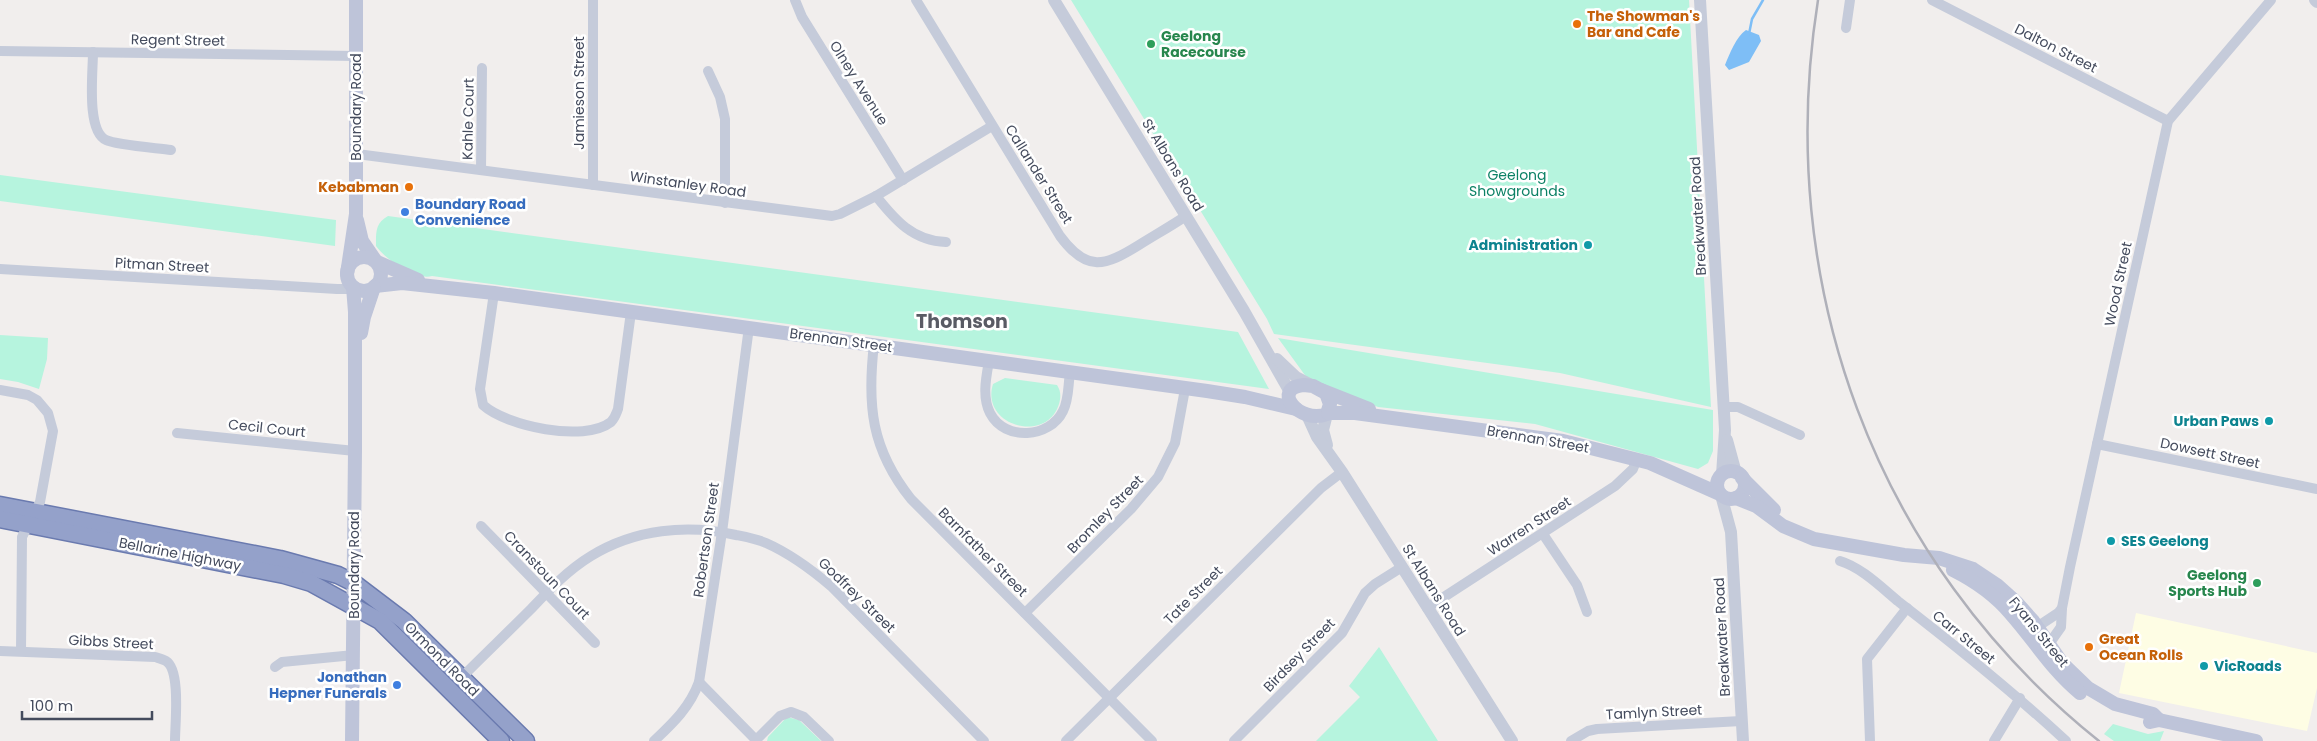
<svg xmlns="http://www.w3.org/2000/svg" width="2317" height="741" font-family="Poppins,sans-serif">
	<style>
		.commercial { fill: #fefde4 }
		.green { fill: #b6f4de }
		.water { fill: #7ebef6 }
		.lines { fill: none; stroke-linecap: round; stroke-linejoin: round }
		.stream { stroke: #7ebef6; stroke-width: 2.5 }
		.trunk-casing { stroke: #6a7aaf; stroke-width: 19 }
		.minor { stroke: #c5cbda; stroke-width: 10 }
		.tertiary { stroke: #c5cbda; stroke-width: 12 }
		.secondary { stroke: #bec4d9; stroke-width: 14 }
		.trunk { stroke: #94a1ca; stroke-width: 16 }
		.rail { stroke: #afb0b9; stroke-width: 2.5 }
		.food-dot { fill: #e8710a; stroke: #fff; stroke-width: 2 }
		.leisure-dot { fill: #2e9e5b; stroke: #fff; stroke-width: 2 }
		.shop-dot { fill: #3f7fe0; stroke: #fff; stroke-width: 2 }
		.culture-dot { fill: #0f9aa8; stroke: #fff; stroke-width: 2 }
		.labels { text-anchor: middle; stroke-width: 5; stroke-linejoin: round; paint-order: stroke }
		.food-label { font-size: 14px; font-weight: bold; fill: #c56008; stroke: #fff; text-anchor: start }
		.leisure-label { font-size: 14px; font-weight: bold; fill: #27864d; stroke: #fff; text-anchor: start }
		.street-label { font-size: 14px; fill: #444b5d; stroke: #fff }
		.park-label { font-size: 14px; fill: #0c8165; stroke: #fff }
		.shop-label { font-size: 14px; font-weight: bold; fill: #366cbe; stroke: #fff; text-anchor: start }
		.culture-label { font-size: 14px; font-weight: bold; fill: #0d838f; stroke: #fff; text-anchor: end }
		.district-label { font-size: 19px; font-weight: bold; fill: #595b64; stroke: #fff }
	</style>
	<rect width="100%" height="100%" fill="#f1eeed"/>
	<polygon class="commercial" points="2136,613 2317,653 2317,688 2307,731 2119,693"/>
	<g class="green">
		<polygon points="1071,0 1689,0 1711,407 1560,373 1274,334 1267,319"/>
		<polygon points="0,175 336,220 335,246 0,201"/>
		<path d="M 388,216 L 1238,332 L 1269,389 L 432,276 C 416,281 385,259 376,246 C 376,233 375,223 388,216 Z"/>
		<polygon points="0,335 48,338 47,359 39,389 18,382 0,379"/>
		<polygon points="1278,338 1713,410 1713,451 1708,463 1698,469 1535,424 1378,407 1307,378"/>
		<path d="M 1005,378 L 1057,385 C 1061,391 1061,397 1059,404 C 1046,445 980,425 993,384 Z"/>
		<polygon points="1379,647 1438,741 1316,741 1360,697 1349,686"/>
		<polygon points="787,717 799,720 821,741 767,741 768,737"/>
		<polygon points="2113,724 2148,734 2164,731 2160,741 2114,741 2104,734"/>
	</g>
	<path class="water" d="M 1746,30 L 1759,35 L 1761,41 L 1749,62 L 1729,70 L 1725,65 C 1730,53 1736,37 1746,30 Z"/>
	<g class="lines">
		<polyline class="stream" points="1749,34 1752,19 1763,0"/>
		<g class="trunk-casing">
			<g id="trunk">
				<polyline points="0,505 280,559 338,575 354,583 404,621 526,741"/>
				<polyline points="0,519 284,575 311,583 380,621 501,741"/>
			</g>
		</g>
		<g class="minor">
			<polyline points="593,0 593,185"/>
			<polyline points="795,0 802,17 903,180"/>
			<path d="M 916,0 L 1060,236 C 1087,273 1105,266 1139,245 C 1155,235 1171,226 1186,216"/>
			<polyline points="1932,0 2168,121"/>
			<polyline points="1846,28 1850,0"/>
			<polyline points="0,51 356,56"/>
			<path d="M 93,52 C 93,72 86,131 106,140 C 116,145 157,148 171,150"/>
			<polyline points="708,71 720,97 725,119 725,203"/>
			<polyline points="357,154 832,216 840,214 876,196 992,126"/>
			<polyline points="481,170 482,68"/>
			<path d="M 876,196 C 895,220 913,241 946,242"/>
			<polyline points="0,269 337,289 348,289 353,286"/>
			<path d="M 494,293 L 480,389 L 483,405 C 506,426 584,443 611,422 C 615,418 616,414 618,409 L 631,312"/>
			<path d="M 874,344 C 867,405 871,449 911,499 L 1152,741"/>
			<path d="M 989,361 C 986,378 982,397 990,413 C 1005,442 1050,438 1063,411 C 1069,400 1068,385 1070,373"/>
			<polyline points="0,390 28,395 37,400 48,413 53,431 40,502 22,537 21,651"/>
			<polyline points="1724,407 1738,407 1800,435"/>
			<polyline points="177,433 355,451"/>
			<polyline points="2097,444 2317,489"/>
			<polyline points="481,526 595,643"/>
			<polyline points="1543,534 1577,585 1587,612"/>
			<path d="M 1840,561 C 1861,567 1882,588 1899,602 C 1956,646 2013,692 2066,741"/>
			<polyline points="1427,608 1615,486 1633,469 1637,459"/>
			<polyline points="1025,613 1131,509 1158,477 1175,443 1185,389"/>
			<polyline points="2037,627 2058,613 2062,608"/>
			<polyline points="2049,644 2061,627 2062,608 2070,567 2168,121 2271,0"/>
			<path d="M 0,651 L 155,657 C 158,658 163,659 166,661 C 181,670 175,724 175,741"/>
			<polyline points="275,667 282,662 354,655"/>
			<path d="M 461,678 C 484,655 508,632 531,609 C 549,590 568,570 591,556 C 635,529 687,524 736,535 C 746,537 757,539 766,543 C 791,554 811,569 832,587 L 984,741"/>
			<polyline points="699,682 757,741"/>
			<polyline points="756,740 780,716 791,712 804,717 829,741"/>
			<path d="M 654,741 C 673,723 690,707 699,682 L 722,532 L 749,327"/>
			<polyline points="1066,741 1321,488 1342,472"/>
			<polyline points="1234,741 1342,633 1365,593 1375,584 1402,567"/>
			<polyline points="1571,741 1588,731 1597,729 1741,721"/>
			<polyline points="1870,741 1867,659 1907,608"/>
			<polyline points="1994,741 2020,698"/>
		</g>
		<g class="tertiary">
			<polyline points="1054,0 1244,311 1290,392"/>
			<polyline points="1700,0 1725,430 1722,475"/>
			<polyline points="2315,0 2317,2"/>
			<polyline points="1277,359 1296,377 1313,386"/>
			<polyline points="1327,414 1323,430 1327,445"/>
			<polyline points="1307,415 1317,437 1342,472 1512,741"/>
			<polyline points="1727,440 1736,473"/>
			<polyline points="1721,495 1731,532 1743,741"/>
		</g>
		<g class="secondary">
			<polyline points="357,220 362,241 375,260"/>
			<circle cx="364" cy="274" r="17"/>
			<polyline points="377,262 418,280"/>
			<polyline points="347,274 356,214 356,0"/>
			<polyline points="375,286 402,283 494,293 1207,391 1245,397 1296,409"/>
			<polyline points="361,333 364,317 374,287"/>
			<path d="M 1304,385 L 1313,386 L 1326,393 L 1330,404 L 1327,414 C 1299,425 1270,388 1304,385 Z"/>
			<polyline points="1321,390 1369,409"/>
			<polyline points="1328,413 1355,413 1563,441 1650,463 1720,494"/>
			<circle cx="1731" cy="485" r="14"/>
			<polyline points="1742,478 1774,510"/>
			<polyline points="1736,498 1756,506 1783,526 1814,539 1904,555 1939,558 1973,569 1997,585 2016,602 2033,621 2062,663 2088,688 2115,704 2153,714 2159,720"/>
			<path d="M 1953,570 C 1975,581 1995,595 2011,614 C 2035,641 2051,669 2080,693"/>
			<polyline points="2150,722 2159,720 2256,741"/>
			<polyline points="352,741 355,451 355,312 353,287"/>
		</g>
		<use href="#trunk" class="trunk"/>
		<path class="rail" d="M 1818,0 C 1773,283 1874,561 2099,741"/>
	</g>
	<g class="food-dot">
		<circle cx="1577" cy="24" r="5"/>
		<circle cx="409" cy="187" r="5"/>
		<circle cx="2089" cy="647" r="5"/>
	</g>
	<g class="leisure-dot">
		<circle cx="1151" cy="44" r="5"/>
		<circle cx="2257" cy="583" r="5"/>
	</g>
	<g class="shop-dot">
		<circle cx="405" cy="212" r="5"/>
		<circle cx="397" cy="685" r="5"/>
	</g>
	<g class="culture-dot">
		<circle cx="1588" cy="245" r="5"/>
		<circle cx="2269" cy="421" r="5"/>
		<circle cx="2111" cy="541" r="5"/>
		<circle cx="2204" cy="666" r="5"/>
	</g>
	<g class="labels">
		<g class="food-label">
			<text x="1587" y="21">The Showman's<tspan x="1587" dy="16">Bar and Cafe</tspan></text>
			<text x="399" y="192" text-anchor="end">Kebabman</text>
			<text x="2099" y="644">Great<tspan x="2099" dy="16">Ocean Rolls</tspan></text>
		</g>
		<g class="leisure-label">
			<text x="1161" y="41">Geelong<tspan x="1161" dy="16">Racecourse</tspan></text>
			<text x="2247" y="580" text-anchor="end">Geelong<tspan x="2247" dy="16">Sports Hub</tspan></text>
		</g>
		<g class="street-label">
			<text transform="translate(178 40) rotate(1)" y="5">Regent Street</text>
			<text transform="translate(2056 48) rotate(27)" y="5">Dalton Street</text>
			<text transform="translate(859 83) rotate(58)" y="5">Olney Avenue</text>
			<text transform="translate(579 93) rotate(-90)" y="5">Jamieson Street</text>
			<text transform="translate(356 107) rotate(-90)" y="5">Boundary Road</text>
			<text transform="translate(468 119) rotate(-89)" y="5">Kahle Court</text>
			<text transform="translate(1173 165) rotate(59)" y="5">St Albans Road</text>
			<text transform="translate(1039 174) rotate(58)" y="5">Callander Street</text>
			<text transform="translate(688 184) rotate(8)" y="5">Winstanley Road</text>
			<text transform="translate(1698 216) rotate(-93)" y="5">Breakwater Road</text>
			<text transform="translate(162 265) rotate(3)" y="5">Pitman Street</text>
			<text transform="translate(2118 284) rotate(-78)" y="5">Wood Street</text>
			<text transform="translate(841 340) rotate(8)" y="5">Brennan Street</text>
			<text transform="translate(267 428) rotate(6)" y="5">Cecil Court</text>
			<text transform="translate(1538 439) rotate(10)" y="5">Brennan Street</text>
			<text transform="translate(2210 453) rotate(12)" y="5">Dowsett Street</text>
			<text transform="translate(1105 514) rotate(-46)" y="5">Bromley Street</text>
			<text transform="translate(1529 526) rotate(-33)" y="5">Warren Street</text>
			<text transform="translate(706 540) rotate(-82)" y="5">Robertson Street</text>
			<text transform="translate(983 552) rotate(45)" y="5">Barnfather Street</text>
			<text transform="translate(180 554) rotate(11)" y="5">Bellarine Highway</text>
			<text transform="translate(354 565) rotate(-90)" y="5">Boundary Road</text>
			<text transform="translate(547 575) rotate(46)" y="5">Cranstoun Court</text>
			<text transform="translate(1434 590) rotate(58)" y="5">St Albans Road</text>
			<text transform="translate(857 595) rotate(44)" y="5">Godfrey Street</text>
			<text transform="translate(1193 595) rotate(-45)" y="5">Tate Street</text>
			<text transform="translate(2039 632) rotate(51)" y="5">Fyans Street</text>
			<text transform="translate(1722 637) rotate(-93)" y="5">Breakwater Road</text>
			<text transform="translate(1964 637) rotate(39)" y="5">Carr Street</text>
			<text transform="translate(111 642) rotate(3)" y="5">Gibbs Street</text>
			<text transform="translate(1299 655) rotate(-46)" y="5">Birdsey Street</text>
			<text transform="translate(442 659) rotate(45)" y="5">Ormond Road</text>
			<text transform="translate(1654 712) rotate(-3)" y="5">Tamlyn Street</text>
		</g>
		<g class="park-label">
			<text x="1517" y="180">Geelong<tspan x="1517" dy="16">Showgrounds</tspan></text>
		</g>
		<g class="shop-label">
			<text x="415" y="209">Boundary Road<tspan x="415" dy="16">Convenience</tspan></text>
			<text x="387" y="682" text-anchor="end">Jonathan<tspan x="387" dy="16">Hepner Funerals</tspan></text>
		</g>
		<g class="culture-label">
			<text x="1578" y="250">Administration</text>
			<text x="2259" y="426">Urban Paws</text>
			<text x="2121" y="546" text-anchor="start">SES Geelong</text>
			<text x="2214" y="671" text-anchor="start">VicRoads</text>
		</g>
		<g class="district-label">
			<text x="962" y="328">Thomson</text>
		</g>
	</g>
	<path d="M22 711v8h130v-8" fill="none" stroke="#444b5d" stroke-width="2.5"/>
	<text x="30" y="711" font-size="15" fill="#444b5d" stroke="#ffffff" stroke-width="4" paint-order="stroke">100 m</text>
</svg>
